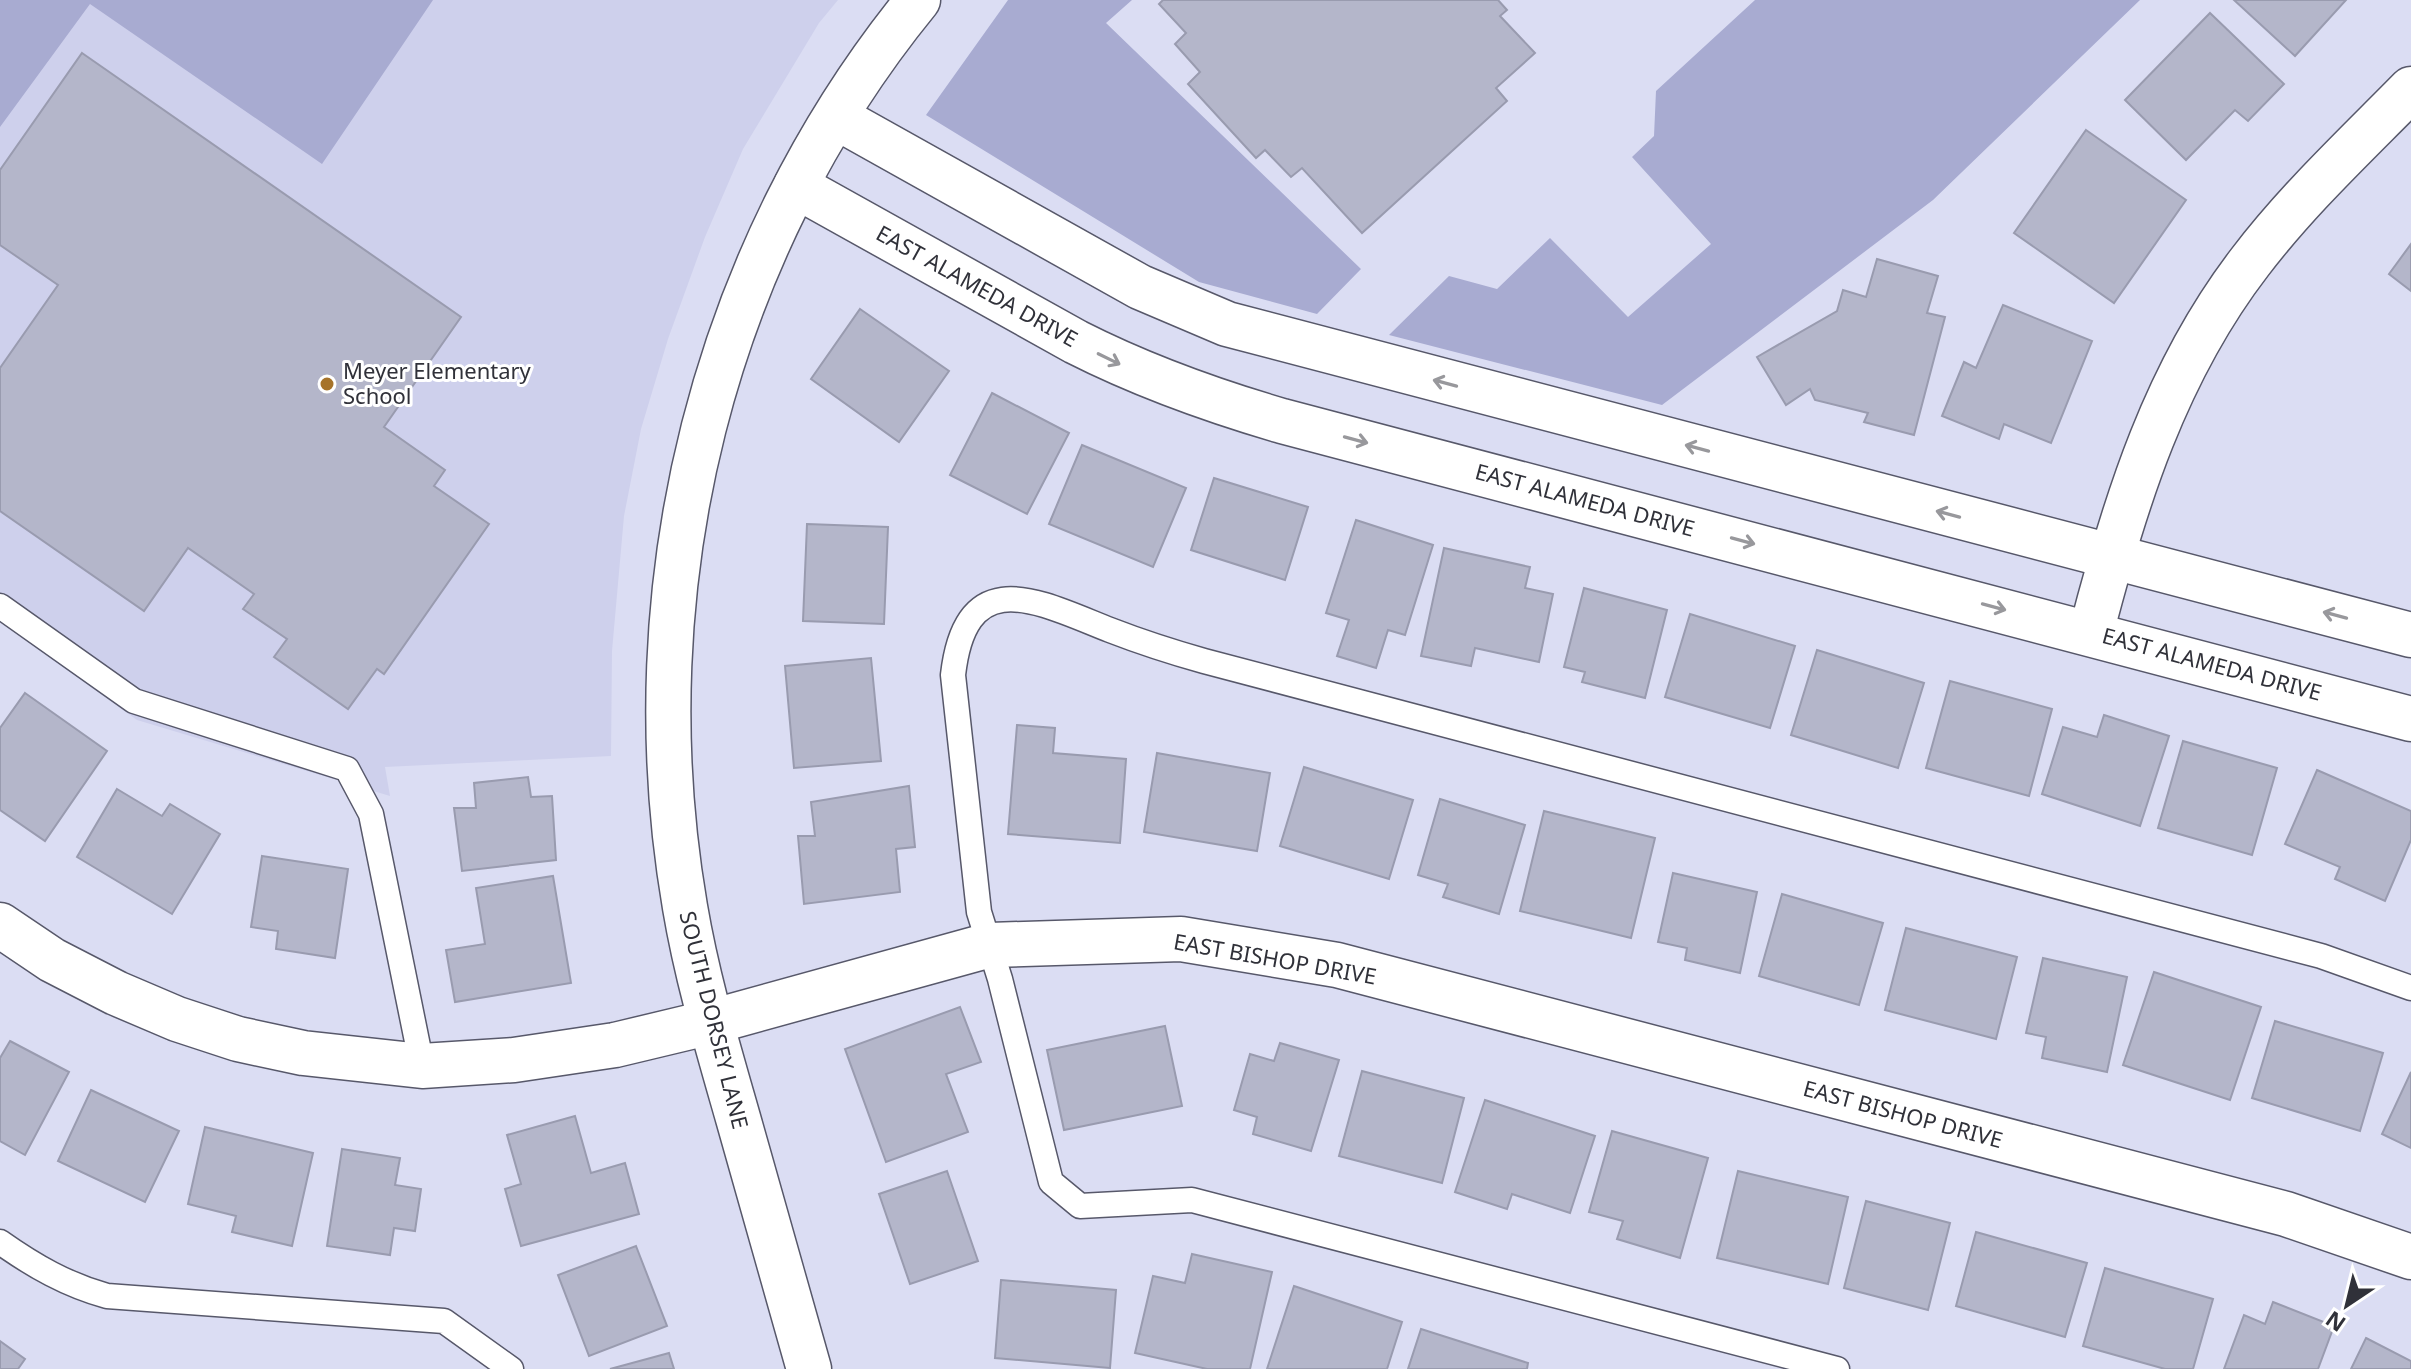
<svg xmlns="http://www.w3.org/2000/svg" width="2411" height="1369" font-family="'Noto Sans',sans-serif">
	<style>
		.built { fill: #ced0ec }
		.green { fill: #a8abd1 }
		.building { fill: #b4b6ca; stroke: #999baf; stroke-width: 2 }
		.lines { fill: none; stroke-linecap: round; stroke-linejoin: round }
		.lane-casing { stroke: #57586a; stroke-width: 27 }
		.street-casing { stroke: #57586a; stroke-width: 47 }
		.secondary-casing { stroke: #57586a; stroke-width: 47 }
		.lane { stroke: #fff; stroke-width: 24 }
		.street { stroke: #fff; stroke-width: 44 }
		.secondary { stroke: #fff; stroke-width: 44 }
		.oneway { stroke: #98989c }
		.poi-dot { fill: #a6732a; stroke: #fff; stroke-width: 3 }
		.labels { text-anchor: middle; stroke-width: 6; stroke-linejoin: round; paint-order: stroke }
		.street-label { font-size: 22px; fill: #303139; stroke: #fff }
		.poi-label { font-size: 22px; fill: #303139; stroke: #fff; text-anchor: start }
	</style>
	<rect width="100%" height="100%" fill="#dbddf3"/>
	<polygon class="built" points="0,0 838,0 819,23 743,149 705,237 668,339 641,429 624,516 612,651 611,756 385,767 390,796 137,720 0,622"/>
	<g class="green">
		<polygon points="0,0 433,0 322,164 90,4 0,127"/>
		<polygon points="1008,0 1132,0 1106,23 1361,269 1317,314 1199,282 926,115"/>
		<polygon points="1755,0 2140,0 1933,200 1662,405 1389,335 1449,276 1497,289 1550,238 1628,317 1711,244 1632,157 1654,136 1656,91"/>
	</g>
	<g class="building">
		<polygon points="1163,0 1498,0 1507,10 1500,16 1535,53 1496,88 1507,101 1362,233 1302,168 1291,177 1265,150 1256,158 1188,84 1200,72 1175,44 1186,33 1159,4"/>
		<polygon points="2234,0 2346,0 2295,56"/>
		<polygon points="2210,13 2284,84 2248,121 2235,110 2186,160 2125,100"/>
		<polygon points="82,53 461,317 384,427 445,470 434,486 489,524 384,674 377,669 348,709 274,657 287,639 243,609 254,594 188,548 144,611 0,511 0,368 58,285 0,245 0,170"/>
		<polygon points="2086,130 2186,200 2114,303 2014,233"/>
		<polygon points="2411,244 2411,291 2389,274"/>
		<polygon points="1877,259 1938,276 1927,313 1945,317 1914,435 1864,422 1868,413 1815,400 1810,389 1786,405 1757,357 1837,311 1843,290 1866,297"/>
		<polygon points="2003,305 2092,341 2051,443 2004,424 1999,439 1942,416 1964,362 1976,368"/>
		<polygon points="860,309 949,371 899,442 811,379"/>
		<polygon points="992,393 1069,433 1027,514 950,475"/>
		<polygon points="1082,445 1186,488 1153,567 1049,524"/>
		<polygon points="1214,478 1308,507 1285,580 1191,550"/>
		<polygon points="1356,520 1433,545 1405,635 1388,630 1376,668 1337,656 1349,620 1326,613"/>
		<polygon points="807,524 888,527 884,624 803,621"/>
		<polygon points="1444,548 1530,567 1525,588 1553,594 1539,662 1475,648 1471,666 1421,656"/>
		<polygon points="1584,588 1667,610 1645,698 1582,682 1585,672 1564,667"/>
		<polygon points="1690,614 1795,646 1770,728 1665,697"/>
		<polygon points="1817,650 1924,683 1898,768 1791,735"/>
		<polygon points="871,658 881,761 794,768 785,666"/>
		<polygon points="1950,681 2052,709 2029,796 1926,768"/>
		<polygon points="25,693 107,751 45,841 0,810 0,728"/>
		<polygon points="2104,715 2169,736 2140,826 2042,794 2063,727 2097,737"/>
		<polygon points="1017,725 1055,728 1053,753 1126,759 1120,843 1008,834"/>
		<polygon points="2183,741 2277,768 2252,855 2158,828"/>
		<polygon points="1157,753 1270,773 1257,851 1144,832"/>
		<polygon points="1304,767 1413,800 1389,879 1280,846"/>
		<polygon points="2317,770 2411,811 2411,840 2385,901 2335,879 2340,867 2285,844"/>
		<polygon points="528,777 531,797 552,796 556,860 462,871 454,808 476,808 474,783"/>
		<polygon points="909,786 915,847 896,849 900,892 804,904 798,836 815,836 811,802"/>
		<polygon points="117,789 162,816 170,804 220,834 172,914 77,857"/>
		<polygon points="1440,799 1525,825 1499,914 1443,897 1448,884 1418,875"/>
		<polygon points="1544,811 1655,838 1631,938 1520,911"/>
		<polygon points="262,856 348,869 335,958 276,949 278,931 251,927"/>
		<polygon points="1673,873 1757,892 1740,973 1685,960 1687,948 1658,942"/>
		<polygon points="553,876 571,983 455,1002 446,950 485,944 476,888"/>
		<polygon points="1782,894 1883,923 1859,1005 1759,976"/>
		<polygon points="1906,928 2017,957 1996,1039 1885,1010"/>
		<polygon points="2043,958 2127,977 2107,1072 2042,1058 2046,1037 2026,1033"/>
		<polygon points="2154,972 2261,1007 2230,1100 2123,1065"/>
		<polygon points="960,1007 981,1062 946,1074 968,1132 886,1162 845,1049"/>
		<polygon points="2275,1021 2383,1053 2360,1131 2252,1098"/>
		<polygon points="1165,1026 1182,1106 1064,1130 1047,1050"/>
		<polygon points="10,1041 69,1072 25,1155 0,1141 0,1058"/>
		<polygon points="1280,1043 1339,1060 1311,1151 1253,1134 1257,1117 1234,1110 1250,1054 1274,1061"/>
		<polygon points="1362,1071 1464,1098 1442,1183 1339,1156"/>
		<polygon points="2411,1072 2411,1148 2382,1134"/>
		<polygon points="91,1090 179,1131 145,1202 58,1161"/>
		<polygon points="1485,1100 1595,1136 1570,1213 1512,1194 1507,1209 1455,1192"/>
		<polygon points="575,1116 591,1173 625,1163 639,1214 521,1246 505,1189 521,1184 507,1135"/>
		<polygon points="205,1127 313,1153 292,1246 232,1232 236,1216 188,1204"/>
		<polygon points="1612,1131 1708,1158 1680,1258 1617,1239 1623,1221 1589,1212"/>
		<polygon points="342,1149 400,1158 395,1185 421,1189 415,1231 394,1228 390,1255 327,1246"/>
		<polygon points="947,1171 978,1261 910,1284 879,1194"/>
		<polygon points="1738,1171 1848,1197 1828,1284 1717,1258"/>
		<polygon points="1866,1201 1950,1223 1928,1310 1844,1288"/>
		<polygon points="1976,1232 2087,1263 2065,1337 1956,1306"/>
		<polygon points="636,1246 667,1326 589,1356 558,1275"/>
		<polygon points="1192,1254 1272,1272 1250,1369 1207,1369 1135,1353 1153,1276 1185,1283"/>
		<polygon points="2105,1268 2213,1299 2193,1369 2165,1369 2083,1346"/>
		<polygon points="1001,1280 1116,1290 1110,1368 995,1358"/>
		<polygon points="1294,1286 1402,1322 1387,1369 1267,1369"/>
		<polygon points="2273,1302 2334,1326 2318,1369 2224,1369 2244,1315 2265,1324"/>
		<polygon points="1421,1329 1528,1363 1527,1369 1408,1369"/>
		<polygon points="2366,1338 2411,1361 2411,1369 2351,1369"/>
		<polygon points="0,1341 25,1359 18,1369 0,1369"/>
		<polygon points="669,1353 674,1369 610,1369"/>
	</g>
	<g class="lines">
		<g class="lane-casing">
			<g id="lane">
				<polyline points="0,606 134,701 347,769 371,814 422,1066"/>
				<path d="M 0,1242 C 34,1266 67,1285 107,1296 L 444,1321 L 511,1369"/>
				<path d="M 1837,1369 L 1192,1200 L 1080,1206 L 1051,1182 L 1000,979 L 979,912 L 953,675 C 966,561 1039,602 1110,630 C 1141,642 1172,652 1204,661 L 2321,956 L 2411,988"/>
			</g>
		</g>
		<g class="street-casing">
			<g id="street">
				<polyline points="836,117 1140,287 1227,324 2411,635"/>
				<path d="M 796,186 L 1076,342 C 1143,376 1210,400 1282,421 L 2411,719"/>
				<path d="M 2091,633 C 2125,501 2166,371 2250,262 C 2298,199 2356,145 2411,89"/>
				<polyline points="0,925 52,960 116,993 177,1019 238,1039 303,1053 422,1066 514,1060 615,1045 711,1022 990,945 1181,939 1337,965 2286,1214 2411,1257"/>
			</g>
		</g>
		<g class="secondary-casing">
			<path id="secondary" d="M 809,1369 C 785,1285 761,1201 738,1118 C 718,1048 697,978 685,907 C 630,587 712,252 918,0"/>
		</g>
		<use href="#lane" class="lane"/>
		<use href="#street" class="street"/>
		<use href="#secondary" class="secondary"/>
	</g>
	<defs><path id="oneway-shaft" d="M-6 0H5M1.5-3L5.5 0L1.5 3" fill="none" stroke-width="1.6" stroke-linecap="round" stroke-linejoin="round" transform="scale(2)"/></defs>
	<g class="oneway">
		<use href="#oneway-shaft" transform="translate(1109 359) rotate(26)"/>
		<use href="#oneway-shaft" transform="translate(1445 383) rotate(-165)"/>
		<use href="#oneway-shaft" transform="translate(1356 440) rotate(15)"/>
		<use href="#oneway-shaft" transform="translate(1697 448) rotate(-165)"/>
		<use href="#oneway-shaft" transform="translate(1948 514) rotate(-165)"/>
		<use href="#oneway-shaft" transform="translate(1743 541) rotate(15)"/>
		<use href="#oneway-shaft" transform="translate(1994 607) rotate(15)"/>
		<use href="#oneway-shaft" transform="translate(2335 615) rotate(-165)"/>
	</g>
	<circle class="poi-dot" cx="327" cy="384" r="8"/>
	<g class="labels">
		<g class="street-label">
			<text transform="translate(977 286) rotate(29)" y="8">EAST ALAMEDA DRIVE</text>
			<text transform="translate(1585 500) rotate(15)" y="8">EAST ALAMEDA DRIVE</text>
			<text transform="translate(2212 664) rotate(15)" y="8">EAST ALAMEDA DRIVE</text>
			<text transform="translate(1275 959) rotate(10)" y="8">EAST BISHOP DRIVE</text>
			<text transform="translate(714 1020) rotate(76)" y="8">SOUTH DORSEY LANE</text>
			<text transform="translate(1903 1114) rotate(15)" y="8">EAST BISHOP DRIVE</text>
		</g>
		<g class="poi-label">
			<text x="343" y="379">Meyer Elementary<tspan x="343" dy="25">School</tspan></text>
		</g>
	</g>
	<g transform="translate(2347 1305) rotate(215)" stroke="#ffffff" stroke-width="6" paint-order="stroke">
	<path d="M0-6L14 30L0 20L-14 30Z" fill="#303139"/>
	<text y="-12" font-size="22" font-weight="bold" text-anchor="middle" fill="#303139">N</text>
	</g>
</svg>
